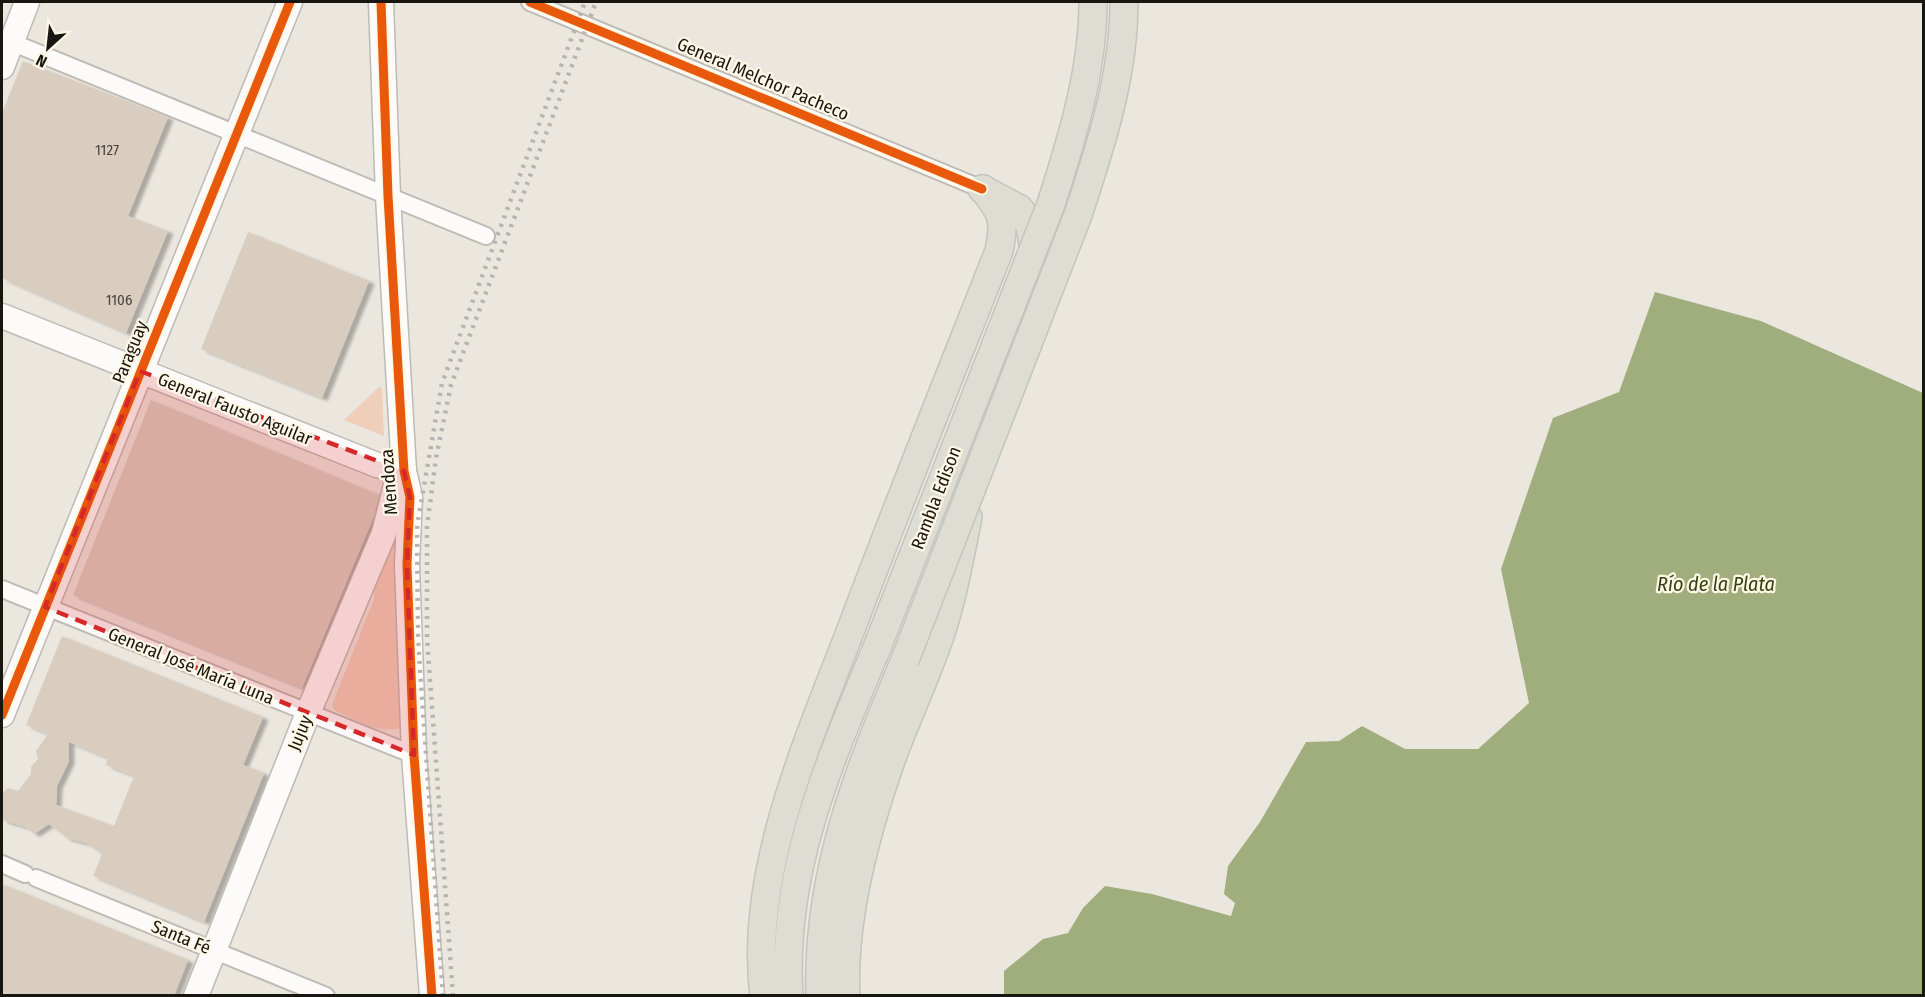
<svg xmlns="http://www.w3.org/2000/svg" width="1925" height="997" font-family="'Fira Sans Condensed',sans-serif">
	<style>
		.green { fill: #efceba }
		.water { fill: #a0ae7e }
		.building { fill: #d9cdbf; fill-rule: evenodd; filter: url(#shadow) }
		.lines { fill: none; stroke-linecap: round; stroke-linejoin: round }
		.street-casing { stroke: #bebab4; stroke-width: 20 }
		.secondary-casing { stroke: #bebab4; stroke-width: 27 }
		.primary-casing { stroke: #c5c3c0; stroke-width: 30 }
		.street { stroke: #fcfbfa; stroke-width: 16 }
		.secondary { stroke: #fcfbfa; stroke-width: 24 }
		.primary { stroke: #deddd3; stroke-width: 27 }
		.rail { stroke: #b5b4b2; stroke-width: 4.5; stroke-dasharray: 3 6; stroke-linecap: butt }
		.primary-bridge-casing { stroke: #c5c3c0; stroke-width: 30; stroke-linecap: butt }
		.primary-bridge { stroke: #deddd3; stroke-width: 27 }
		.cycleway-casing { stroke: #fef7e6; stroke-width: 13 }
		.cycleway { stroke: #e8590c; stroke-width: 9 }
		.marked { fill: #d62828; fill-opacity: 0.2; stroke: #d62828; stroke-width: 4.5; stroke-dasharray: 12 8; stroke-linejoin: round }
		.labels { text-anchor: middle; stroke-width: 4.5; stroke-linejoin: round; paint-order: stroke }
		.number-label { font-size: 15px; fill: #48443c }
		.street-label { font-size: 18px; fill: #181610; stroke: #fef7e6 }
		.water-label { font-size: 20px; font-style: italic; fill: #344211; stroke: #fef7e6 }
	</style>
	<defs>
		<filter id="shadow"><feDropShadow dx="5.5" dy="3" stdDeviation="1.5" flood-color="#0004"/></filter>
	</defs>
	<rect width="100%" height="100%" fill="#ebe7df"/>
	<g class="green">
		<polygon points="379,387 382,388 384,436 344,420"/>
		<path d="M 392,534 L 397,540 L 402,727 C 379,736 355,719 334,710 L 332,705 L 374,599 L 374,579 Z"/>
	</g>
	<polygon class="water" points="1655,292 1761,321 1923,393 1923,995 1004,995 1004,971 1043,939 1068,933 1083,908 1105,886 1152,894 1231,916 1235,903 1224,894 1228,866 1260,822 1306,742 1339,741 1362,726 1405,749 1478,749 1529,703 1501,569 1553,418 1619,392"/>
	<g class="building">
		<polygon points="23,61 168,117 128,216 168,231 126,333 2,278 2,113"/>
		<polygon points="248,232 369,281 322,398 201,349"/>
		<polygon points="151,400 379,495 374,516 302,688 73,595"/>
		<path d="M 62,636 L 263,717 L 243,765 L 264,773 L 204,922 L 93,876 L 102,854 L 86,843 L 67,838 L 49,824 L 34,834 L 26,827 L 2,820 L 2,793 L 8,788 L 18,791 L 31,774 L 31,767 L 38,759 L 36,751 L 48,734 L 26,725 ZM 69,742 L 108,758 L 106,765 L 134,776 L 114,826 L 56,805 L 57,786 L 69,761 Z"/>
		<polygon points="2,884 188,960 174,996 2,996"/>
	</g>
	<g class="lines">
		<g class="street-casing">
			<g id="street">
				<polyline points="530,2 982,189"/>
				<polyline points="11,42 486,236"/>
				<polyline points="2,589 414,755"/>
				<polyline points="2,864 25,874"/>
				<polyline points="36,878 326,996"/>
			</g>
		</g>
		<g class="secondary-casing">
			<g id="secondary">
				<polyline points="381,2 388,196 404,471 410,497 407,565 414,755 432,996"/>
				<polyline points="2,67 27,2"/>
				<polyline points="2,316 377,465 404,471"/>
				<polyline points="2,715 290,2"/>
				<polyline points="196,996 308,713 384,533 396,485 404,471"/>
			</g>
		</g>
		<g class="primary-casing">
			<g id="primary">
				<polyline points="982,189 1020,209 1030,226 1035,257 1002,384"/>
				<path d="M 764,996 C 748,871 810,737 853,624 C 900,499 950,375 999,251 C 1005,220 1003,214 983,189"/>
				<path d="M 789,996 C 781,870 829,763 876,650"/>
				<path d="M 820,996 C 816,873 859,770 905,660"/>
				<path d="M 846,996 C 842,918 867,828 893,755 C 908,715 926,677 940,636 C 953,597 960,557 968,517"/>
			</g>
		</g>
		<use href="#street" class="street"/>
		<use href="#secondary" class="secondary"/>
		<use href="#primary" class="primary"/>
		<g class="rail">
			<polyline points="443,996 418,640 417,526 442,383 585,2"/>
			<polyline points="453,996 427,638 427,526 436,458 451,385 596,2"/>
		</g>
		<g class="primary-bridge-casing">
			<g id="primary-bridge">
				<path d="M 876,650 L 1051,204 C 1072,138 1093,71 1093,2"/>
				<path d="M 905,660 L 1078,215 C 1101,145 1124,76 1124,2"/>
			</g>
		</g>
		<use href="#primary-bridge" class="primary-bridge"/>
		<g class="cycleway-casing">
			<g id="cycleway">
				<polyline points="381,2 388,196 404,471 410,497 407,565 414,755 432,996"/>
				<polyline points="530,2 982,189"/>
				<polyline points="2,715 290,2"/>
			</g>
		</g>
		<use href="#cycleway" class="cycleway"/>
	</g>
	<path class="marked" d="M 140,371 L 404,471 L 410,497 L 407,565 L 414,755 L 45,607 Z"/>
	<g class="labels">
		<g class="number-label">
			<text x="107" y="155">1127</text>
			<text x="119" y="305">1106</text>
		</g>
		<g class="street-label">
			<text transform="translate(763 79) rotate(23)" y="6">General Melchor Pacheco</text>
			<text transform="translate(130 352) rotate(-68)" y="6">Paraguay</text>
			<text transform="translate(235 409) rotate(22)" y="6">General Fausto Aguilar</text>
			<text transform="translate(389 482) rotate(-94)" y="6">Mendoza</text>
			<text transform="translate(936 498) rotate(-69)" y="6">Rambla Edison</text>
			<text transform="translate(191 666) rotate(22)" y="6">General José María Luna</text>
			<text transform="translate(300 733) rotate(-68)" y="6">Jujuy</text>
			<text transform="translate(181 937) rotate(22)" y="6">Santa Fé</text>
		</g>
		<g class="water-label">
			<text x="1716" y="591">Río de la Plata</text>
		</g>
	</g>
	<rect width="1925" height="997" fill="none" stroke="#181610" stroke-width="6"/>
	<g transform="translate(48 48) rotate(207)" stroke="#fef7e6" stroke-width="4.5" paint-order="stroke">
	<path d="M0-4.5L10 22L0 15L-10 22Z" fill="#181610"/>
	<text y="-9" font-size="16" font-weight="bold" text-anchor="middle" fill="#181610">N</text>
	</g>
</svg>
